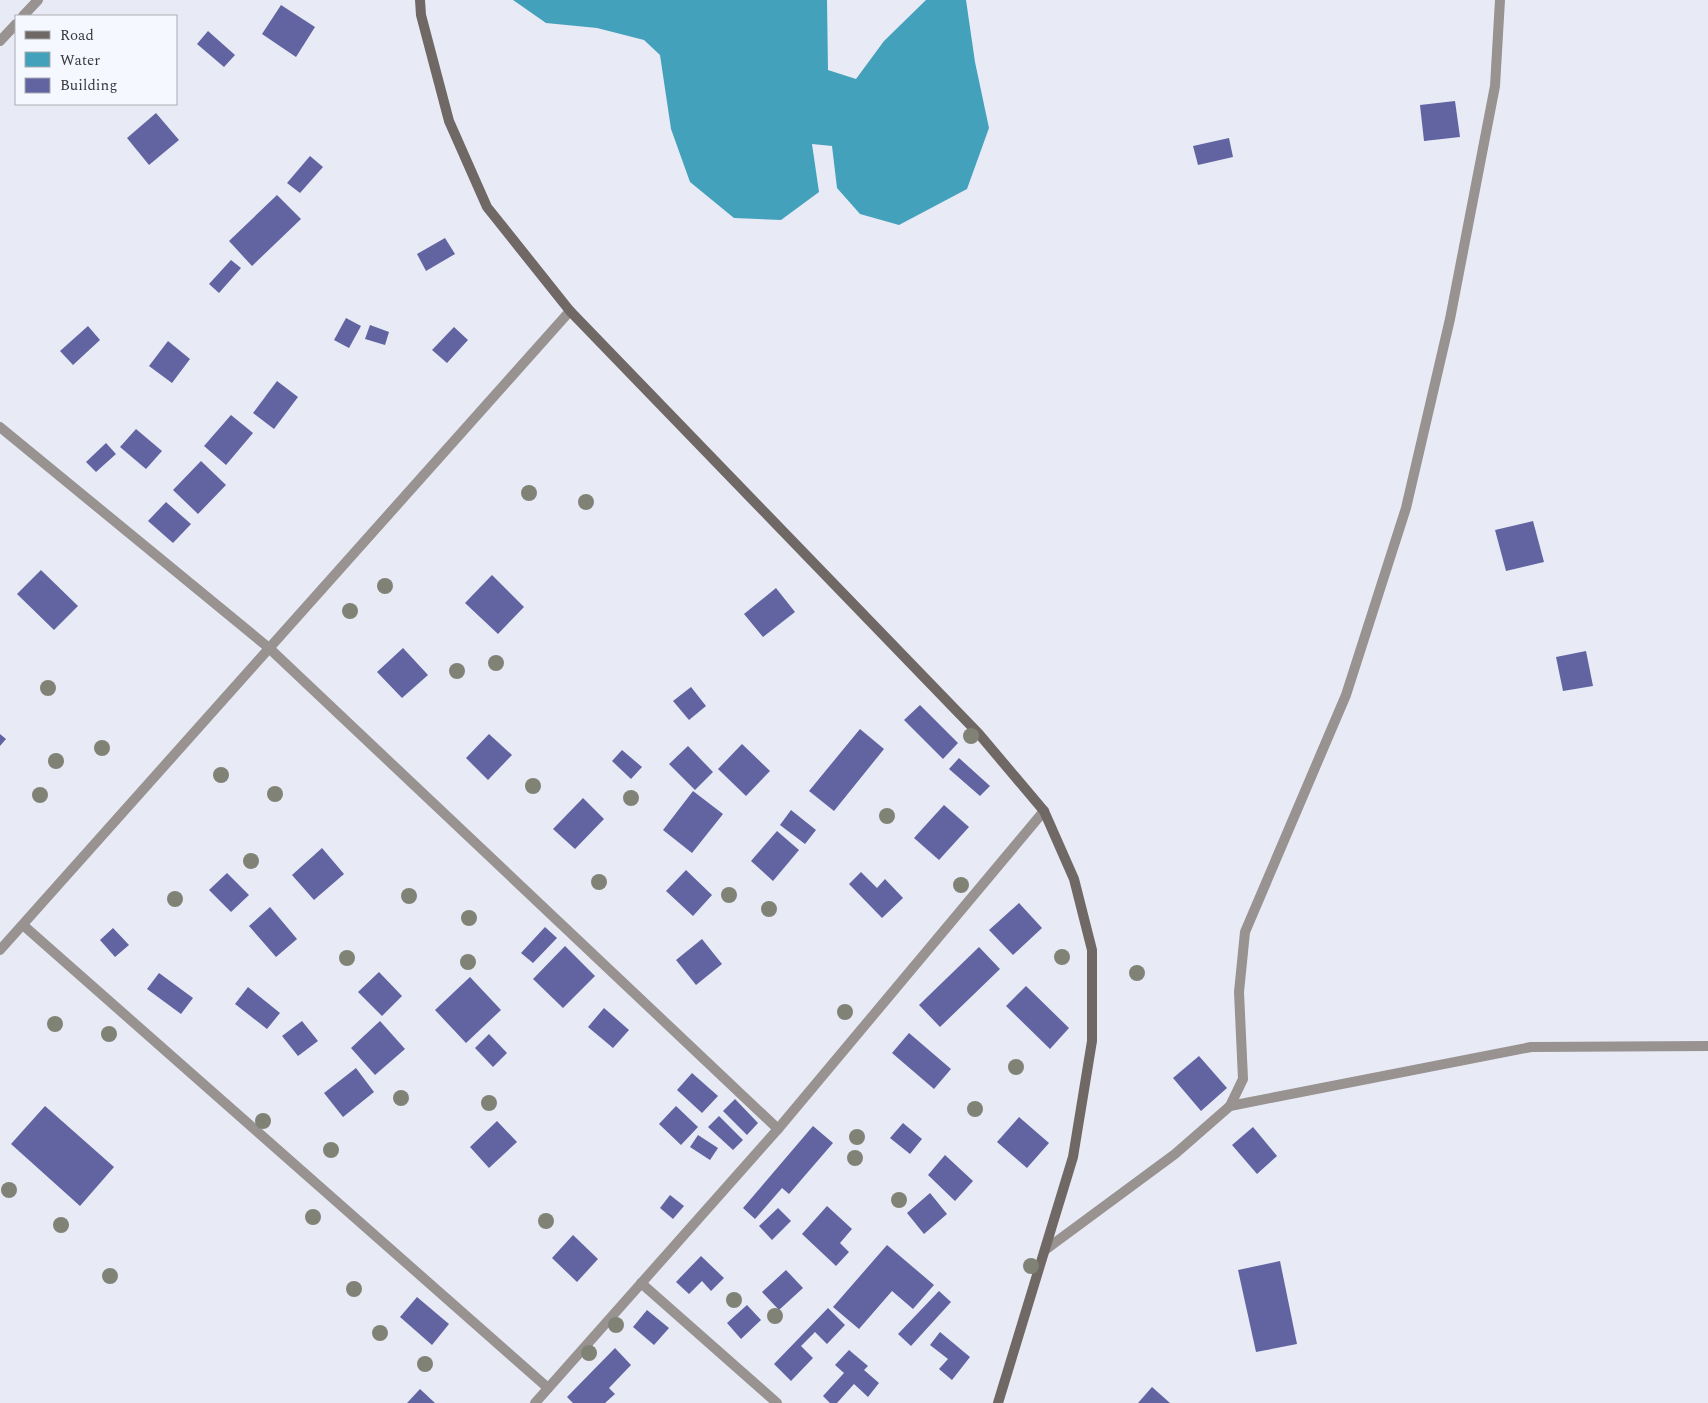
<svg xmlns="http://www.w3.org/2000/svg" width="1708" height="1403" font-family="Spectral,serif">
	<style>
		.water { fill: #44a1bc }
		.building { fill: #6164a1 }
		.lines { fill: none; stroke-linecap: round; stroke-linejoin: round }
		.minor { stroke: #989290; stroke-width: 10 }
		.secondary { stroke: #706865; stroke-width: 10 }
		.tree { fill: #808276 }
	</style>
	<rect width="100%" height="100%" fill="#e8ebf6"/>
	<polygon class="water" points="513,0 827,0 828,70 856,79 884,41 926,0 966,0 975,62 989,128 967,189 899,225 860,214 837,188 832,146 812,144 819,192 781,220 734,218 690,182 671,129 660,55 644,40 597,28 546,23"/>
	<g class="building">
		<polygon points="281,5 315,27 296,57 262,34"/>
		<polygon points="208,31 235,55 224,67 197,44"/>
		<polygon points="1455,101 1460,137 1424,141 1420,105"/>
		<polygon points="156,113 179,140 149,165 127,138"/>
		<polygon points="1229,138 1233,157 1198,165 1193,146"/>
		<polygon points="310,156 323,167 300,193 287,183"/>
		<polygon points="277,195 301,219 252,266 229,241"/>
		<polygon points="445,238 455,254 426,271 417,254"/>
		<polygon points="231,260 241,268 219,293 209,284"/>
		<polygon points="346,318 361,326 349,348 334,340"/>
		<polygon points="370,325 389,332 385,345 365,339"/>
		<polygon points="88,326 100,340 73,365 60,351"/>
		<polygon points="454,327 468,340 447,363 432,350"/>
		<polygon points="168,341 190,359 172,383 149,366"/>
		<polygon points="277,381 298,397 274,429 253,413"/>
		<polygon points="231,415 253,433 226,465 204,446"/>
		<polygon points="136,429 162,451 146,469 120,447"/>
		<polygon points="106,443 116,454 96,472 86,462"/>
		<polygon points="201,461 226,485 198,514 173,490"/>
		<polygon points="166,502 191,524 173,543 148,521"/>
		<polygon points="1533,521 1544,562 1506,571 1495,530"/>
		<polygon points="41,570 78,606 54,630 17,594"/>
		<polygon points="492,575 524,607 498,634 465,603"/>
		<polygon points="776,588 795,612 763,637 744,614"/>
		<polygon points="403,648 428,675 402,698 377,672"/>
		<polygon points="1586,651 1593,686 1563,691 1556,657"/>
		<polygon points="691,687 706,706 689,720 673,701"/>
		<polygon points="920,705 958,743 943,759 904,720"/>
		<polygon points="860,729 884,749 834,811 809,791"/>
		<polygon points="0,734 6,739 0,746"/>
		<polygon points="489,734 512,755 488,780 466,758"/>
		<polygon points="742,744 770,771 746,796 718,769"/>
		<polygon points="688,746 713,772 695,790 669,764"/>
		<polygon points="622,750 642,767 631,779 612,761"/>
		<polygon points="959,758 990,786 980,796 949,769"/>
		<polygon points="693,791 723,814 692,853 663,830"/>
		<polygon points="583,798 604,819 575,849 553,829"/>
		<polygon points="944,805 969,827 939,860 914,838"/>
		<polygon points="791,810 816,830 805,844 780,825"/>
		<polygon points="777,831 799,850 773,881 751,861"/>
		<polygon points="322,848 344,874 314,900 292,875"/>
		<polygon points="686,870 712,895 693,916 666,891"/>
		<polygon points="861,872 877,888 885,879 903,898 882,918 849,884"/>
		<polygon points="227,873 249,895 231,912 209,890"/>
		<polygon points="1019,903 1042,928 1013,955 989,930"/>
		<polygon points="270,907 297,939 276,957 249,926"/>
		<polygon points="545,927 557,938 533,963 521,953"/>
		<polygon points="113,928 129,945 115,957 100,940"/>
		<polygon points="702,939 722,964 696,985 676,960"/>
		<polygon points="565,946 595,976 563,1008 533,979"/>
		<polygon points="979,947 1000,969 940,1027 919,1005"/>
		<polygon points="379,972 402,996 382,1016 358,992"/>
		<polygon points="159,973 193,998 181,1014 147,989"/>
		<polygon points="470,977 501,1010 466,1043 435,1010"/>
		<polygon points="1026,986 1069,1028 1050,1049 1006,1006"/>
		<polygon points="248,987 280,1013 267,1029 235,1004"/>
		<polygon points="604,1008 629,1030 613,1048 588,1027"/>
		<polygon points="302,1021 318,1041 298,1056 282,1036"/>
		<polygon points="380,1021 405,1049 375,1075 351,1048"/>
		<polygon points="909,1033 951,1069 934,1089 892,1053"/>
		<polygon points="489,1034 507,1053 493,1067 475,1048"/>
		<polygon points="1199,1056 1227,1088 1201,1111 1173,1078"/>
		<polygon points="356,1068 374,1092 343,1117 324,1093"/>
		<polygon points="692,1073 718,1096 702,1113 677,1090"/>
		<polygon points="735,1099 758,1123 747,1135 723,1111"/>
		<polygon points="45,1106 114,1167 80,1206 11,1144"/>
		<polygon points="676,1106 698,1127 681,1145 659,1124"/>
		<polygon points="719,1116 743,1140 733,1150 708,1127"/>
		<polygon points="1019,1117 1049,1143 1027,1168 997,1142"/>
		<polygon points="497,1121 517,1142 489,1168 470,1147"/>
		<polygon points="903,1123 922,1139 910,1154 890,1138"/>
		<polygon points="813,1126 833,1143 789,1194 782,1188 755,1219 743,1208"/>
		<polygon points="1253,1127 1277,1156 1257,1174 1232,1145"/>
		<polygon points="698,1135 718,1148 710,1160 690,1147"/>
		<polygon points="945,1155 973,1181 955,1201 928,1175"/>
		<polygon points="930,1193 947,1214 924,1234 907,1213"/>
		<polygon points="670,1195 684,1206 673,1219 660,1208"/>
		<polygon points="827,1206 852,1229 840,1243 849,1252 836,1266 802,1234"/>
		<polygon points="778,1208 791,1221 772,1240 759,1226"/>
		<polygon points="573,1235 598,1259 577,1282 552,1258"/>
		<polygon points="887,1245 934,1285 913,1309 892,1291 859,1329 833,1307"/>
		<polygon points="701,1256 724,1278 711,1291 702,1281 689,1294 676,1282"/>
		<polygon points="1280,1261 1297,1344 1256,1352 1238,1270"/>
		<polygon points="786,1270 803,1288 779,1310 762,1292"/>
		<polygon points="939,1291 951,1302 911,1346 898,1334"/>
		<polygon points="417,1297 449,1324 432,1345 400,1317"/>
		<polygon points="747,1305 761,1320 741,1339 727,1323"/>
		<polygon points="828,1308 845,1325 827,1344 815,1332 801,1346 813,1358 791,1381 774,1364"/>
		<polygon points="647,1310 669,1328 654,1345 633,1327"/>
		<polygon points="940,1332 970,1357 952,1380 939,1369 948,1359 930,1345"/>
		<polygon points="615,1348 631,1365 609,1388 615,1394 605,1403 573,1403 567,1397"/>
		<polygon points="849,1350 868,1366 864,1370 879,1383 868,1397 854,1384 837,1403 830,1403 823,1396 844,1373 835,1365"/>
		<polygon points="1152,1387 1170,1403 1138,1403"/>
		<polygon points="420,1389 435,1403 407,1403"/>
	</g>
	<g class="lines">
		<g class="minor">
			<polyline points="23,16 38,0"/>
			<polyline points="0,41 16,24"/>
			<polyline points="0,427 269,648 778,1129"/>
			<polyline points="23,925 548,1388"/>
			<polyline points="0,950 570,311"/>
			<polyline points="1230,1106 1243,1079 1239,992 1245,932 1346,695 1406,508 1450,319 1495,86 1500,0"/>
			<polyline points="1045,1250 1175,1154 1230,1106 1531,1047 1708,1046"/>
			<polyline points="641,1283 777,1403"/>
			<polyline points="535,1403 778,1129 1044,811"/>
		</g>
		<polyline class="secondary" points="420,0 421,15 449,121 487,207 570,311 979,734 1044,811 1074,879 1092,950 1092,1041 1073,1157 998,1403"/>
	</g>
	<g class="tree">
		<circle cx="529" cy="493" r="8"/>
		<circle cx="586" cy="502" r="8"/>
		<circle cx="385" cy="586" r="8"/>
		<circle cx="350" cy="611" r="8"/>
		<circle cx="496" cy="663" r="8"/>
		<circle cx="457" cy="671" r="8"/>
		<circle cx="48" cy="688" r="8"/>
		<circle cx="971" cy="736" r="8"/>
		<circle cx="102" cy="748" r="8"/>
		<circle cx="56" cy="761" r="8"/>
		<circle cx="221" cy="775" r="8"/>
		<circle cx="533" cy="786" r="8"/>
		<circle cx="275" cy="794" r="8"/>
		<circle cx="40" cy="795" r="8"/>
		<circle cx="631" cy="798" r="8"/>
		<circle cx="887" cy="816" r="8"/>
		<circle cx="251" cy="861" r="8"/>
		<circle cx="599" cy="882" r="8"/>
		<circle cx="961" cy="885" r="8"/>
		<circle cx="729" cy="895" r="8"/>
		<circle cx="409" cy="896" r="8"/>
		<circle cx="175" cy="899" r="8"/>
		<circle cx="769" cy="909" r="8"/>
		<circle cx="469" cy="918" r="8"/>
		<circle cx="1062" cy="957" r="8"/>
		<circle cx="347" cy="958" r="8"/>
		<circle cx="468" cy="962" r="8"/>
		<circle cx="1137" cy="973" r="8"/>
		<circle cx="845" cy="1012" r="8"/>
		<circle cx="55" cy="1024" r="8"/>
		<circle cx="109" cy="1034" r="8"/>
		<circle cx="1016" cy="1067" r="8"/>
		<circle cx="401" cy="1098" r="8"/>
		<circle cx="489" cy="1103" r="8"/>
		<circle cx="975" cy="1109" r="8"/>
		<circle cx="263" cy="1121" r="8"/>
		<circle cx="857" cy="1137" r="8"/>
		<circle cx="331" cy="1150" r="8"/>
		<circle cx="855" cy="1158" r="8"/>
		<circle cx="9" cy="1190" r="8"/>
		<circle cx="899" cy="1200" r="8"/>
		<circle cx="313" cy="1217" r="8"/>
		<circle cx="546" cy="1221" r="8"/>
		<circle cx="61" cy="1225" r="8"/>
		<circle cx="1031" cy="1266" r="8"/>
		<circle cx="110" cy="1276" r="8"/>
		<circle cx="354" cy="1289" r="8"/>
		<circle cx="734" cy="1300" r="8"/>
		<circle cx="775" cy="1316" r="8"/>
		<circle cx="616" cy="1325" r="8"/>
		<circle cx="380" cy="1333" r="8"/>
		<circle cx="589" cy="1353" r="8"/>
		<circle cx="425" cy="1364" r="8"/>
	</g>
	<rect x="15" y="15" width="162" height="90" fill="#f6f8ff" stroke="#aaacb2"/>
	<rect x="25" y="31" width="25" height="8" fill="#706865" stroke="#aaacb2"/>
	<text x="60" y="40" font-size="15" fill="#393a3f">Road</text>
	<rect x="25" y="52" width="25" height="15" fill="#44a1bc" stroke="#aaacb2"/>
	<text x="60" y="65" font-size="15" fill="#393a3f">Water</text>
	<rect x="25" y="78" width="25" height="15" fill="#6164a1" stroke="#aaacb2"/>
	<text x="60" y="90" font-size="15" fill="#393a3f">Building</text>
</svg>
